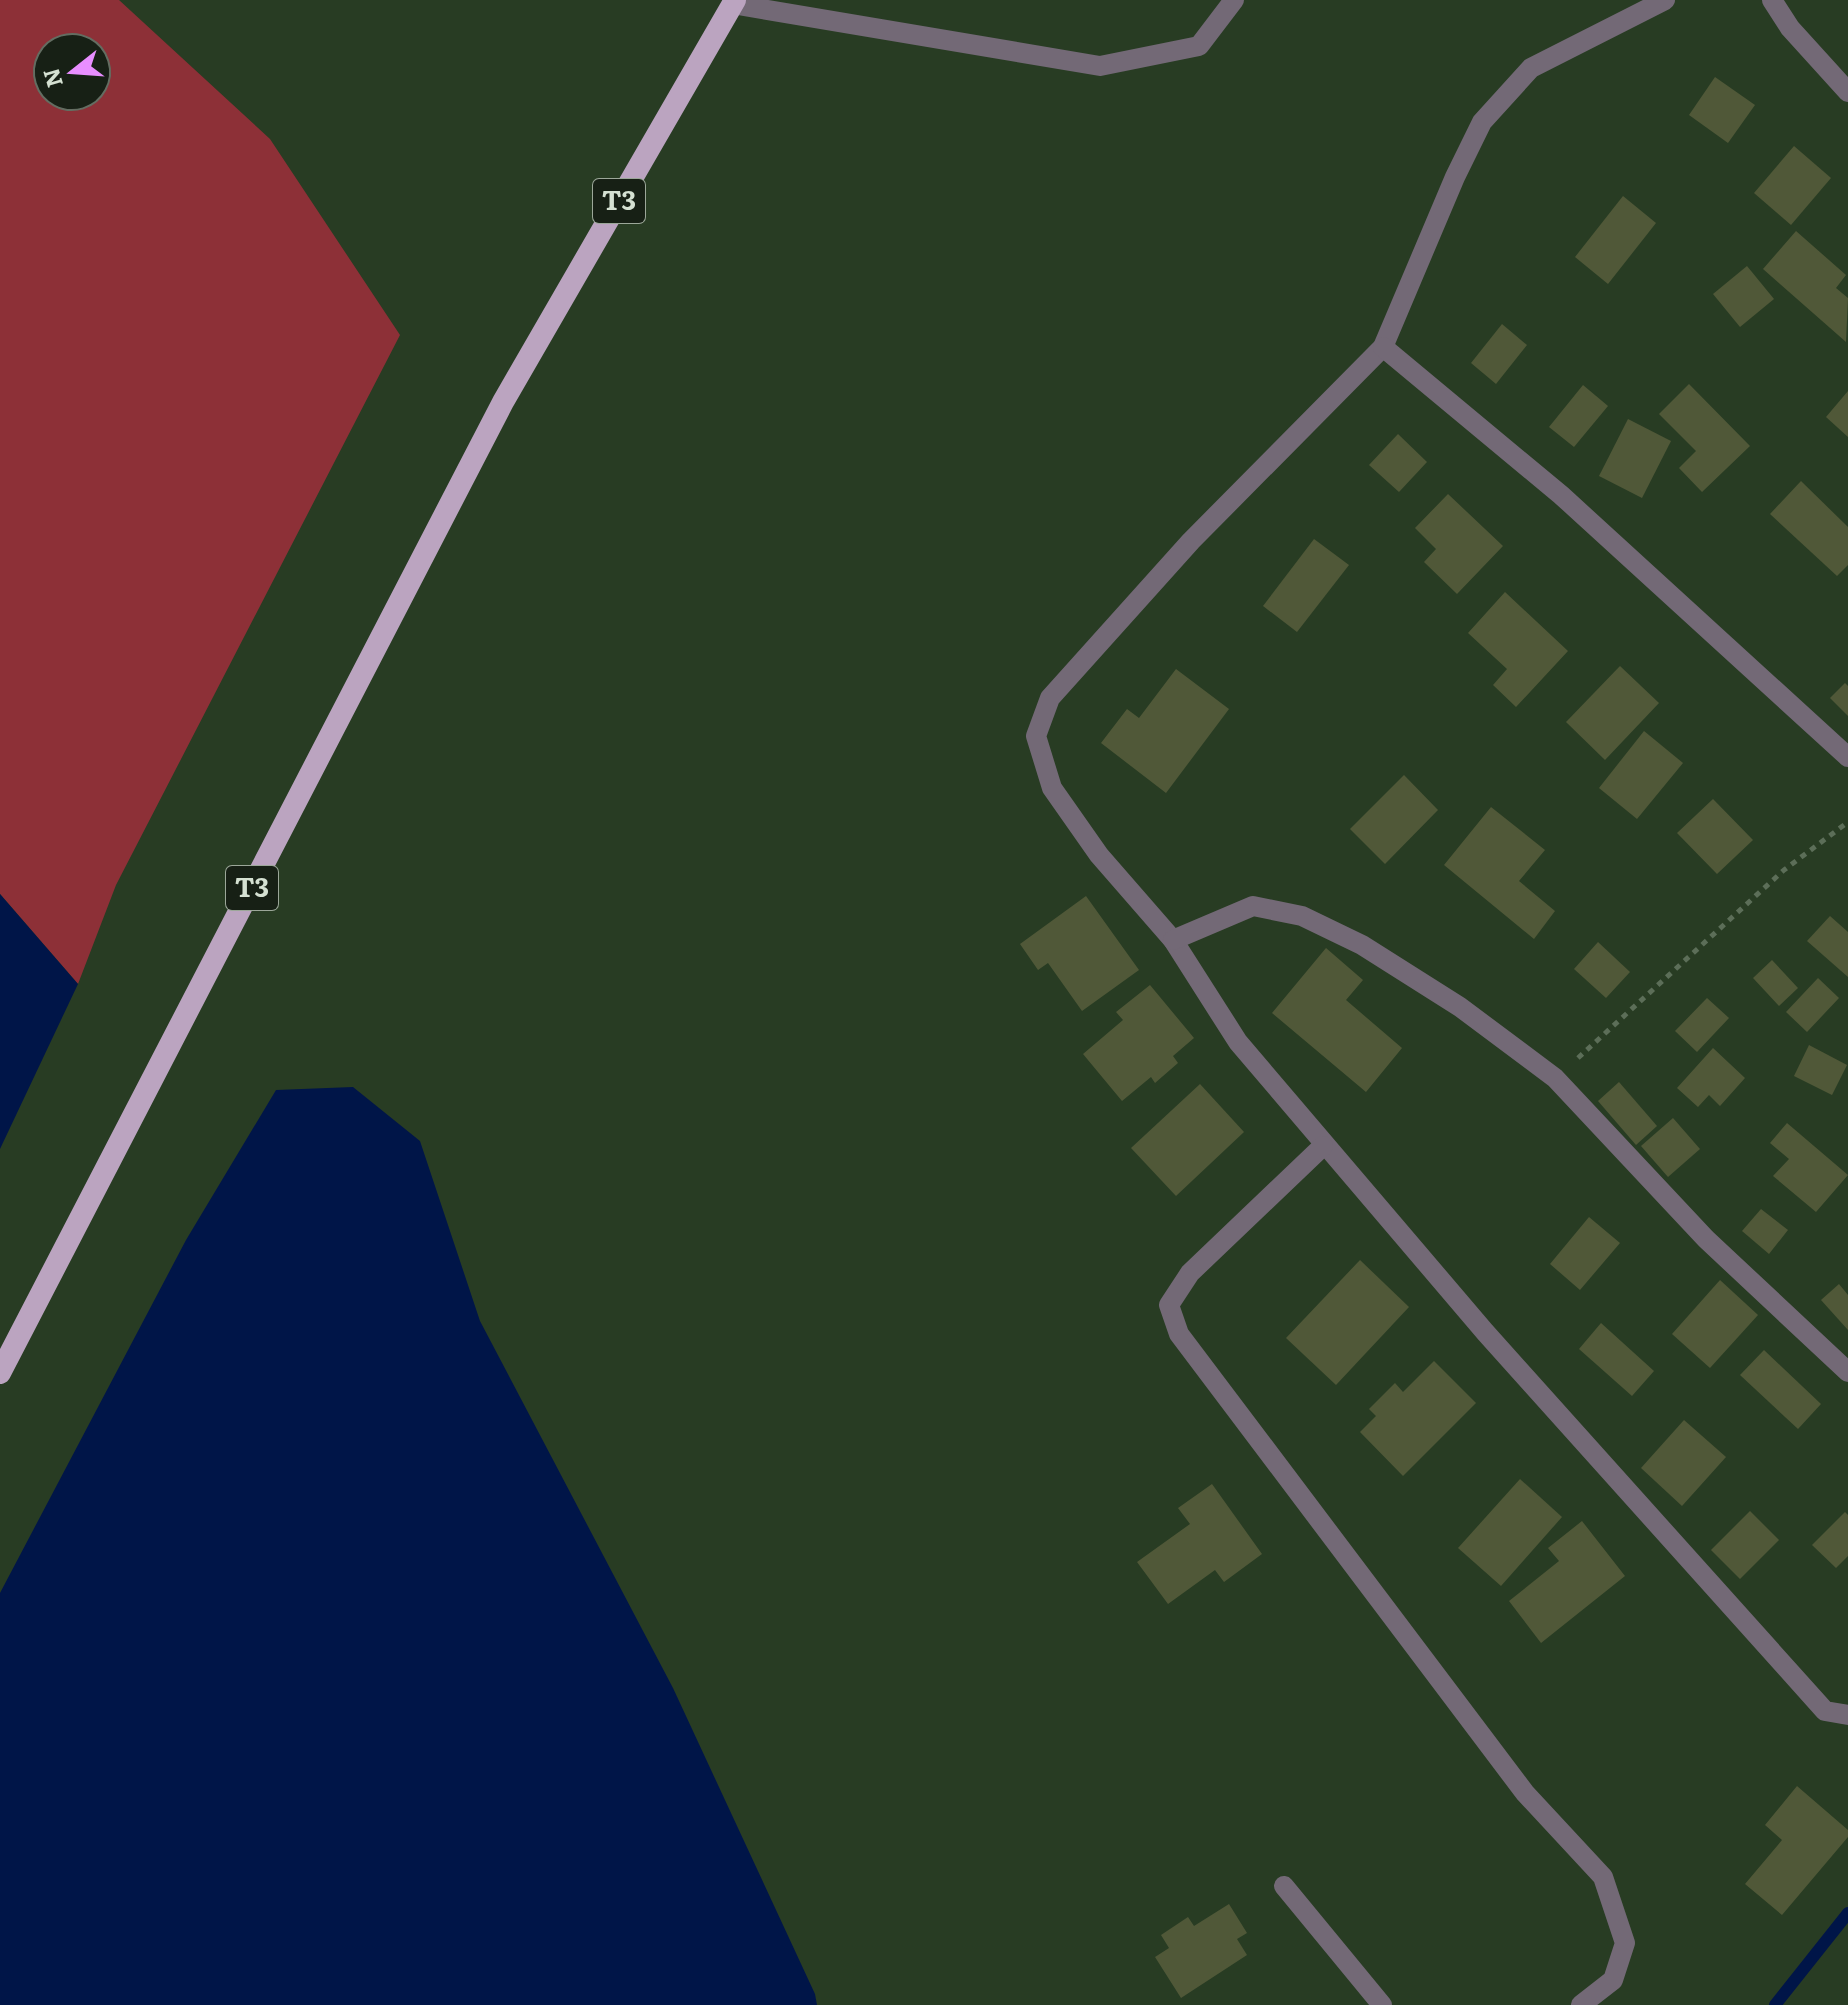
<svg xmlns="http://www.w3.org/2000/svg" width="1848" height="2005" font-family="Literata,serif">
	<style>
		.green { fill: #8d3037; fill-rule: evenodd }
		.water { fill: #001548 }
		.lines { fill: none; stroke-linecap: round; stroke-linejoin: round }
		.stream { stroke: #001548; stroke-width: 12 }
		.building { fill: #505838 }
		.path { stroke: #5c6e58; stroke-width: 5; stroke-dasharray: 6 6; stroke-linecap: butt }
		.service { stroke: #736976; stroke-width: 20 }
		.minor { stroke: #736976; stroke-width: 20 }
		.trunk { stroke: #bba4c0; stroke-width: 22 }
		.labels { text-anchor: middle; stroke-width: 6; stroke-linejoin: round; paint-order: stroke }
		.shield { fill: #172015; stroke: #9ca799; stroke-width: 2 }
		.shield-label { font-size: 26px; font-weight: bold; fill: #d5e1d2 }
	</style>
	<rect width="100%" height="100%" fill="#283c23"/>
	<path class="green" d="M 0,0 L 119,0 L 270,139 L 400,335 L 116,885 L 78,984 L 0,894 ZM 48,48 L 96,48 L 96,96 L 48,96 Z"/>
	<g class="water">
		<polygon points="0,894 78,984 0,1149"/>
		<polygon points="353,1087 420,1141 480,1321 673,1688 815,1994 817,2005 0,2005 0,1593 186,1240 276,1090"/>
	</g>
	<g class="lines">
		<polyline class="stream" points="1775,2005 1848,1913"/>
	</g>
	<g class="building">
		<polygon points="1715,77 1755,105 1728,143 1689,115"/>
		<polygon points="1794,146 1831,178 1791,225 1754,193"/>
		<polygon points="1623,196 1656,223 1608,284 1575,257"/>
		<polygon points="1796,231 1846,275 1836,288 1848,298 1846,342 1763,269"/>
		<polygon points="1747,266 1774,299 1740,327 1713,294"/>
		<polygon points="1502,324 1527,345 1496,384 1471,363"/>
		<polygon points="1689,384 1750,446 1702,492 1679,468 1696,451 1659,414"/>
		<polygon points="1583,385 1608,406 1574,447 1549,427"/>
		<polygon points="1848,391 1848,437 1826,417"/>
		<polygon points="1628,419 1671,441 1642,498 1599,476"/>
		<polygon points="1398,434 1427,462 1399,492 1369,465"/>
		<polygon points="1801,481 1848,527 1848,565 1837,576 1770,514"/>
		<polygon points="1448,494 1503,546 1457,594 1424,562 1436,549 1415,528"/>
		<polygon points="1314,539 1349,565 1297,632 1263,606"/>
		<polygon points="1505,592 1568,651 1516,707 1493,685 1507,669 1468,633"/>
		<polygon points="1620,666 1659,703 1605,760 1566,722"/>
		<polygon points="1176,669 1229,709 1166,793 1101,743 1127,709 1139,718"/>
		<polygon points="1845,683 1848,686 1848,716 1830,698"/>
		<polygon points="1644,731 1683,763 1637,819 1599,788"/>
		<polygon points="1404,775 1438,810 1385,864 1350,829"/>
		<polygon points="1713,799 1753,840 1717,874 1677,833"/>
		<polygon points="1491,807 1545,850 1519,881 1555,911 1534,939 1444,865"/>
		<polygon points="1086,896 1139,970 1082,1011 1048,963 1038,970 1020,944"/>
		<polygon points="1830,916 1848,932 1848,977 1807,941"/>
		<polygon points="1598,942 1630,972 1606,998 1574,969"/>
		<polygon points="1326,948 1363,980 1346,1000 1402,1048 1366,1092 1272,1013"/>
		<polygon points="1772,960 1798,988 1779,1006 1753,978"/>
		<polygon points="1818,978 1839,998 1807,1032 1786,1012"/>
		<polygon points="1150,985 1194,1038 1173,1056 1178,1063 1155,1083 1151,1077 1122,1101 1083,1054 1123,1020 1116,1012"/>
		<polygon points="1707,998 1729,1018 1697,1052 1675,1031"/>
		<polygon points="1809,1045 1847,1065 1832,1095 1794,1076"/>
		<polygon points="1713,1048 1745,1078 1720,1106 1709,1095 1698,1107 1677,1088"/>
		<polygon points="1619,1082 1657,1126 1636,1145 1598,1101"/>
		<polygon points="1200,1084 1244,1132 1176,1196 1131,1148"/>
		<polygon points="1673,1118 1700,1149 1668,1177 1641,1146"/>
		<polygon points="1787,1123 1848,1175 1816,1212 1773,1176 1789,1159 1770,1143"/>
		<polygon points="1761,1209 1788,1230 1769,1254 1742,1231"/>
		<polygon points="1589,1217 1620,1243 1580,1290 1550,1264"/>
		<polygon points="1360,1260 1409,1307 1336,1385 1286,1338"/>
		<polygon points="1720,1280 1758,1315 1710,1368 1672,1334"/>
		<polygon points="1839,1284 1848,1295 1848,1330 1821,1300"/>
		<polygon points="1601,1323 1654,1371 1632,1396 1579,1349"/>
		<polygon points="1764,1350 1821,1404 1798,1429 1740,1375"/>
		<polygon points="1434,1361 1476,1403 1403,1476 1360,1432 1376,1416 1369,1409 1395,1383 1403,1392"/>
		<polygon points="1684,1420 1726,1457 1682,1506 1641,1468"/>
		<polygon points="1520,1479 1562,1517 1501,1586 1458,1548"/>
		<polygon points="1212,1484 1262,1554 1224,1582 1215,1570 1168,1604 1137,1562 1190,1524 1178,1508"/>
		<polygon points="1750,1511 1779,1540 1740,1579 1711,1550"/>
		<polygon points="1845,1512 1848,1515 1848,1556 1836,1568 1812,1545"/>
		<polygon points="1582,1521 1625,1576 1541,1643 1509,1601 1559,1561 1548,1548"/>
		<polygon points="1797,1786 1848,1830 1848,1837 1782,1915 1745,1884 1782,1840 1765,1825"/>
		<polygon points="1229,1904 1247,1933 1237,1939 1247,1955 1181,1998 1155,1957 1169,1948 1161,1935 1188,1917 1194,1926"/>
	</g>
	<g class="lines">
		<polyline class="path" points="1578,1058 1784,870 1848,822"/>
		<polyline class="service" points="732,4 1100,66 1199,46 1234,0"/>
		<g class="minor">
			<polyline points="1665,0 1531,68 1482,122 1455,177 1383,347 1191,541 1050,698 1036,736 1052,788 1099,855 1173,940 1238,1042 1485,1332 1825,1711 1848,1715"/>
			<polyline points="1772,0 1790,28 1848,92"/>
			<polyline points="1383,347 1561,495 1848,757"/>
			<polyline points="1173,940 1253,906 1302,916 1362,945 1460,1007 1555,1078 1706,1239 1848,1372"/>
			<polyline points="1323,1146 1190,1273 1169,1305 1179,1334 1525,1793 1603,1877 1625,1943 1613,1980 1581,2005"/>
			<polyline points="1284,1886 1382,2005"/>
		</g>
		<polyline class="trunk" points="0,1373 503,402 735,0"/>
	</g>
	<g class="labels">
		<g class="shield">
			<rect x="593" y="179" width="52" height="44" rx="6"/>
			<rect x="226" y="866" width="52" height="44" rx="6"/>
		</g>
		<g class="shield-label">
			<text x="619" y="210">T3</text>
			<text x="252" y="897">T3</text>
		</g>
	</g>
	<g transform="translate(72 72) rotate(253)"><circle r="38" fill="#172015" stroke="#636d61" stroke-width="2"/>
	<path d="M0-6L14 30L0 20L-14 30Z" fill="#e88eff"/>
	<text y="-12" font-size="22" font-weight="bold" text-anchor="middle" fill="#d5e1d2">N</text>
	</g>
</svg>
